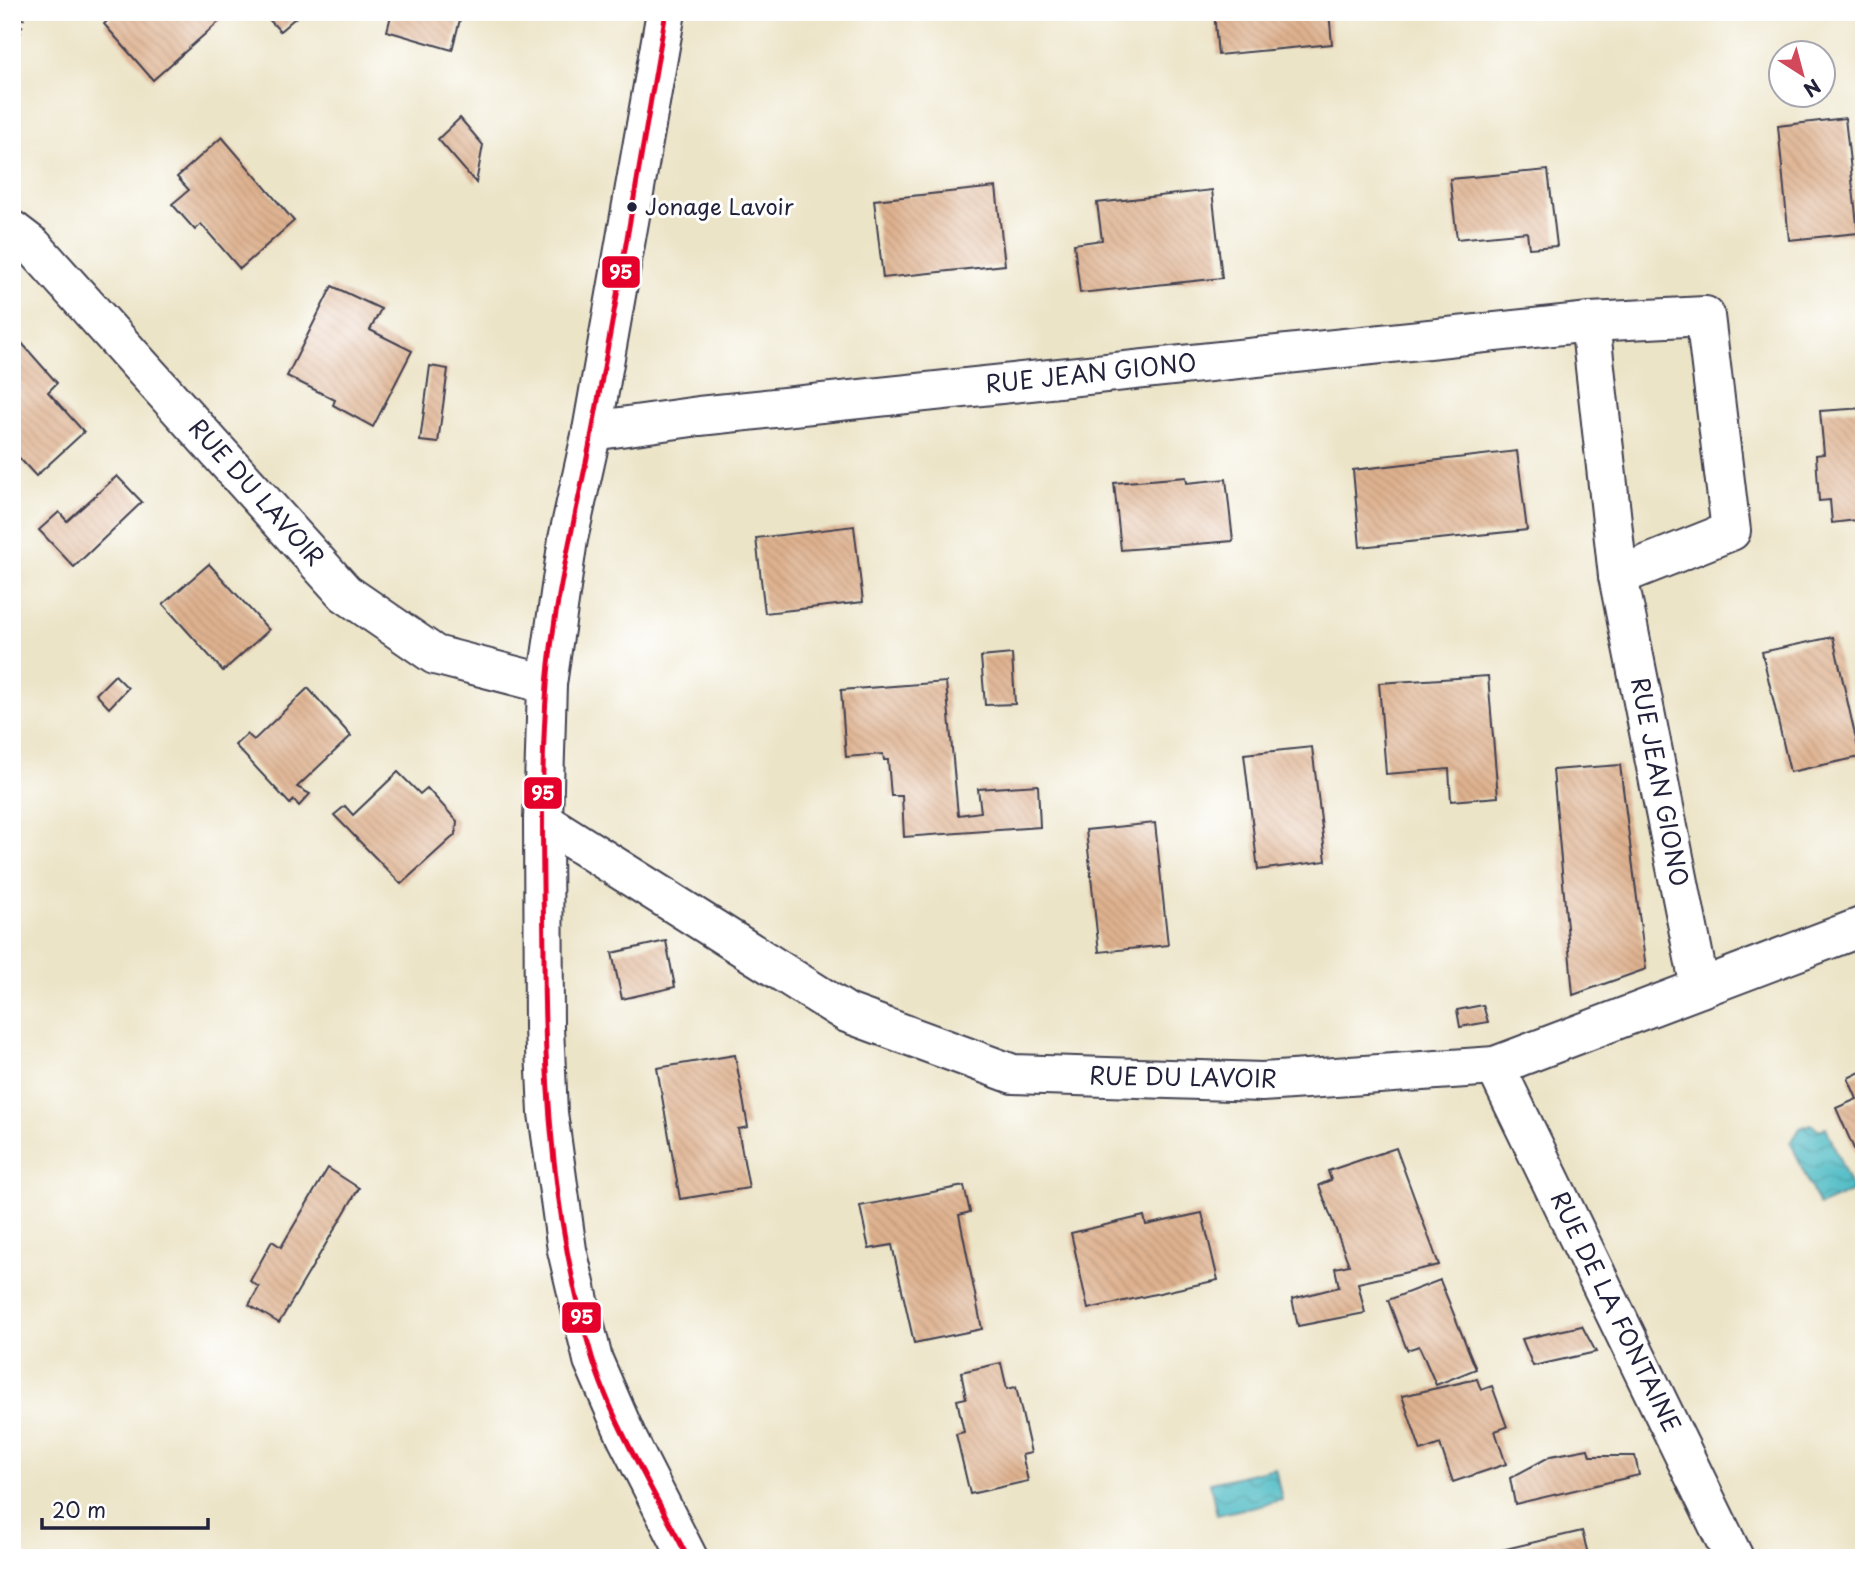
<svg xmlns="http://www.w3.org/2000/svg" width="1876" height="1570" font-family="'Playpen Sans',sans-serif">
	<style>
		.water { fill: url(#water-waves); stroke: #376e7f; stroke-width: 2 }
		.building { fill: url(#building-back-hatch) }
		.lines { fill: none; stroke-linecap: round; stroke-linejoin: round }
		.street-casing { stroke: #403f50; stroke-width: 42 }
		.path { stroke: #403f50; stroke-width: 4.5; stroke-dasharray: 2 5; stroke-linecap: butt }
		.street { stroke: #fff; stroke-width: 38 }
		.bus-1-casing { stroke: #fff; stroke-width: 10 }
		.bus-1 { stroke: #e4002b; stroke-width: 5 }
		.bus-dot { fill: #22223b; stroke: #fff; stroke-width: 2.5 }
		.labels { text-anchor: middle; stroke-width: 6; stroke-linejoin: round; paint-order: stroke }
		.bus-label { font-size: 22px; fill: #22223b; stroke: #fff; text-anchor: start }
		.street-label { font-size: 24px; fill: #22223b; stroke: #fff }
		.line-badge { stroke: #fff; stroke-width: 2.5 }
		.badge-label { font-size: 19px; text-anchor: middle; font-weight: bold; fill: #fff }
	</style>
	<defs>
		<pattern id="water-waves" width="16" height="10" patternUnits="userSpaceOnUse" patternTransform="scale(1.75)"><rect width="16" height="10" fill="#4cbac3"/><path d="M0 5q4-4 8 0t8 0" fill="none" stroke="#3f97a0"/></pattern>
		<pattern id="building-back-hatch" width="6" height="6" patternUnits="userSpaceOnUse" patternTransform="scale(1.75)"><rect width="6" height="6" fill="#deb18e"/><path d="M-1 5l2 2M0 0l6 6M5-1l2 2" fill="none" stroke="#be987b"/></pattern>
	</defs>
	<rect width="100%" height="100%" fill="#fff"/>
	<filter id="ink" filterUnits="userSpaceOnUse"><feTurbulence type="fractalNoise" baseFrequency=".0143" numOctaves="2"/><feDisplacementMap in="SourceGraphic" scale="14" xChannelSelector="R" yChannelSelector="G"/><feConvolveMatrix kernelMatrix="1 2 1 2 8 2 1 2 1" color-interpolation-filters="sRGB"/></filter>
	<filter id="wash" filterUnits="userSpaceOnUse"><feTurbulence type="fractalNoise" baseFrequency=".00686" numOctaves="4" result="noise"/><feDisplacementMap in="SourceGraphic" scale="28" xChannelSelector="R" yChannelSelector="G"/><feGaussianBlur stdDeviation="1.57" result="paint"/><feColorMatrix in="noise" values="0 0 0 0 0 0 0 0 0 0 0 0 0 0 0 0 0 1.4 0 .05"/><feComposite in="paint" operator="in"/></filter>
	<g filter="url(#wash)">
		<rect width="100%" height="100%" fill="#ece4c7"/>
		<g class="water">
			<polygon points="1811,1124 1820,1130 1826,1127 1853,1191 1819,1206 1791,1143 1800,1128"/>
			<polygon points="1275,1468 1282,1500 1217,1515 1210,1483"/>
		</g>
		<g id="blocks">
			<g class="building">
				<polygon points="116,12 230,12 153,80 104,24"/>
				<polygon points="262,12 302,12 280,31"/>
				<polygon points="392,12 462,12 452,50 387,31"/>
				<polygon points="1214,12 1329,12 1332,44 1218,55"/>
				<polygon points="460,118 483,145 476,183 438,139"/>
				<polygon points="1845,118 1858,233 1789,240 1778,126"/>
				<polygon points="222,137 294,221 240,269 201,224 195,230 172,204 189,190 177,177"/>
				<polygon points="1548,170 1557,246 1529,248 1527,232 1457,239 1450,179"/>
				<polygon points="996,187 1005,265 883,278 874,200"/>
				<polygon points="1212,190 1222,278 1080,293 1074,244 1102,240 1097,203"/>
				<polygon points="332,286 381,309 370,330 412,351 373,427 333,405 335,400 287,376"/>
				<polygon points="20,341 57,383 48,392 84,432 36,476 12,450 12,348"/>
				<polygon points="430,366 448,369 438,443 420,441"/>
				<polygon points="1864,408 1864,519 1832,523 1830,500 1819,501 1816,455 1824,454 1820,411"/>
				<polygon points="1517,451 1527,530 1360,547 1353,470"/>
				<polygon points="117,476 142,502 74,567 39,530 59,512 67,521"/>
				<polygon points="1186,477 1187,483 1226,479 1233,541 1121,550 1114,483"/>
				<polygon points="854,526 863,602 765,613 756,538"/>
				<polygon points="209,564 269,630 223,671 163,604"/>
				<polygon points="1833,637 1860,757 1790,772 1762,652"/>
				<polygon points="1012,654 1015,704 985,705 981,657"/>
				<polygon points="115,675 128,688 109,708 96,694"/>
				<polygon points="1488,676 1498,797 1451,801 1449,769 1386,774 1379,683"/>
				<polygon points="946,682 958,815 981,812 978,789 1038,785 1040,827 904,837 902,796 891,796 888,760 884,760 883,754 846,757 841,690"/>
				<polygon points="308,688 351,736 297,787 310,794 299,806 294,800 290,804 235,745 247,734 254,740"/>
				<polygon points="1312,747 1326,861 1258,870 1244,754"/>
				<polygon points="1620,765 1646,969 1573,995 1553,770"/>
				<polygon points="398,772 420,794 427,788 457,821 456,834 401,884 334,815 345,806 353,815"/>
				<polygon points="1155,823 1168,945 1099,952 1086,830"/>
				<polygon points="666,941 675,987 622,999 612,953"/>
				<polygon points="1483,1005 1488,1022 1460,1027 1457,1010"/>
				<polygon points="735,1055 748,1127 738,1129 749,1188 680,1199 657,1068"/>
				<polygon points="1864,1070 1864,1155 1858,1158 1836,1108 1857,1099 1848,1078"/>
				<polygon points="1396,1148 1439,1265 1358,1283 1365,1313 1298,1326 1292,1299 1339,1287 1335,1268 1349,1265 1319,1185 1331,1180 1328,1171"/>
				<polygon points="328,1168 359,1188 279,1323 249,1305 259,1287 250,1281 272,1241 281,1247"/>
				<polygon points="964,1186 970,1212 959,1215 982,1329 914,1343 892,1245 869,1249 860,1206"/>
				<polygon points="1202,1213 1218,1280 1088,1309 1071,1233 1144,1216 1146,1225"/>
				<polygon points="1440,1280 1476,1369 1436,1385 1419,1346 1407,1350 1388,1300"/>
				<polygon points="1582,1326 1596,1352 1533,1366 1522,1339"/>
				<polygon points="1001,1363 1007,1389 1016,1387 1031,1453 1022,1455 1028,1481 970,1494 956,1434 964,1432 957,1400 966,1398 961,1372"/>
				<polygon points="1477,1379 1481,1390 1492,1386 1507,1427 1495,1431 1506,1464 1453,1482 1440,1444 1421,1451 1402,1396"/>
				<polygon points="1588,1449 1590,1456 1635,1456 1639,1475 1515,1504 1510,1478 1551,1456"/>
				<polygon points="1582,1531 1589,1558 1494,1558 1493,1552"/>
			</g>
		</g>
	</g>
	<g filter="url(#ink)">
		<use href="#blocks" fill-opacity="0" stroke="#403f50" stroke-width="2"/>
		<g class="lines">
			<g class="street-casing">
				<g id="street">
					<polyline points="666,12 592,431 568,539 547,684 543,821 544,1028 548,1113 567,1250 593,1360 627,1438 688,1558"/>
					<polyline points="12,230 33,246 345,593 435,655 547,684"/>
					<polyline points="1590,322 1705,316 1731,531 1618,576"/>
					<polyline points="592,431 699,416 1590,322 1618,576 1700,988"/>
					<polyline points="543,821 847,1013 1013,1074 1262,1082 1495,1066 1864,926"/>
					<polyline points="1495,1066 1734,1558"/>
				</g>
			</g>
			<polyline class="path" points="12,68 24,12"/>
			<use href="#street" class="street"/>
			<g class="bus-1-casing">
				<path id="bus-1" d="M 666,12 C 642,151 619,289 593,427 C 577,513 554,598 547,685 C 540,775 543,866 544,956 C 544,1091 554,1227 592,1357 C 611,1421 657,1497 688,1558"/>
			</g>
			<use href="#bus-1" class="bus-1"/>
		</g>
	</g>
	<circle class="bus-dot" cx="632" cy="207" r="6"/>
	<g class="labels">
		<g class="bus-label">
			<text x="645" y="215">Jonage Lavoir</text>
		</g>
		<g class="street-label">
			<text transform="translate(1091 374) rotate(-6)" y="8">RUE JEAN GIONO</text>
			<text transform="translate(256 493) rotate(48)" y="8">RUE DU LAVOIR</text>
			<text transform="translate(1659 782) rotate(79)" y="8">RUE JEAN GIONO</text>
			<text transform="translate(1183 1078) rotate(1)" y="8">RUE DU LAVOIR</text>
			<text transform="translate(1615 1312) rotate(64)" y="8">RUE DE LA FONTAINE</text>
		</g>
	</g>
	<g class="line-badge">
		<rect x="601" y="255" width="40" height="34" rx="7" fill="#e4002b"/>
		<rect x="523" y="776" width="40" height="34" rx="7" fill="#e4002b"/>
		<rect x="561" y="1301" width="41" height="33" rx="7" fill="#e4002b"/>
	</g>
	<g class="badge-label">
		<text x="621" y="279">95</text>
		<text x="543" y="800">95</text>
		<text x="582" y="1324">95</text>
	</g>
	<rect width="1876" height="1570" fill="none" stroke="#fff" stroke-width="42"/>
	<g transform="translate(1802 74) rotate(144)"><circle r="33" fill="#ffffff" stroke="#a7a7b1" stroke-width="2"/>
	<path d="M0-5L12 26L0 18L-12 26Z" fill="#d1495b"/>
	<text y="-10" font-size="19" font-weight="bold" text-anchor="middle" fill="#22223b">N</text>
	</g>
	<path d="M42 1518v10h166v-10" fill="none" stroke="#22223b" stroke-width="3.5"/>
	<text x="52" y="1518" font-size="21" fill="#22223b" stroke="#ffffff" stroke-width="5" paint-order="stroke">20 m</text>
</svg>
